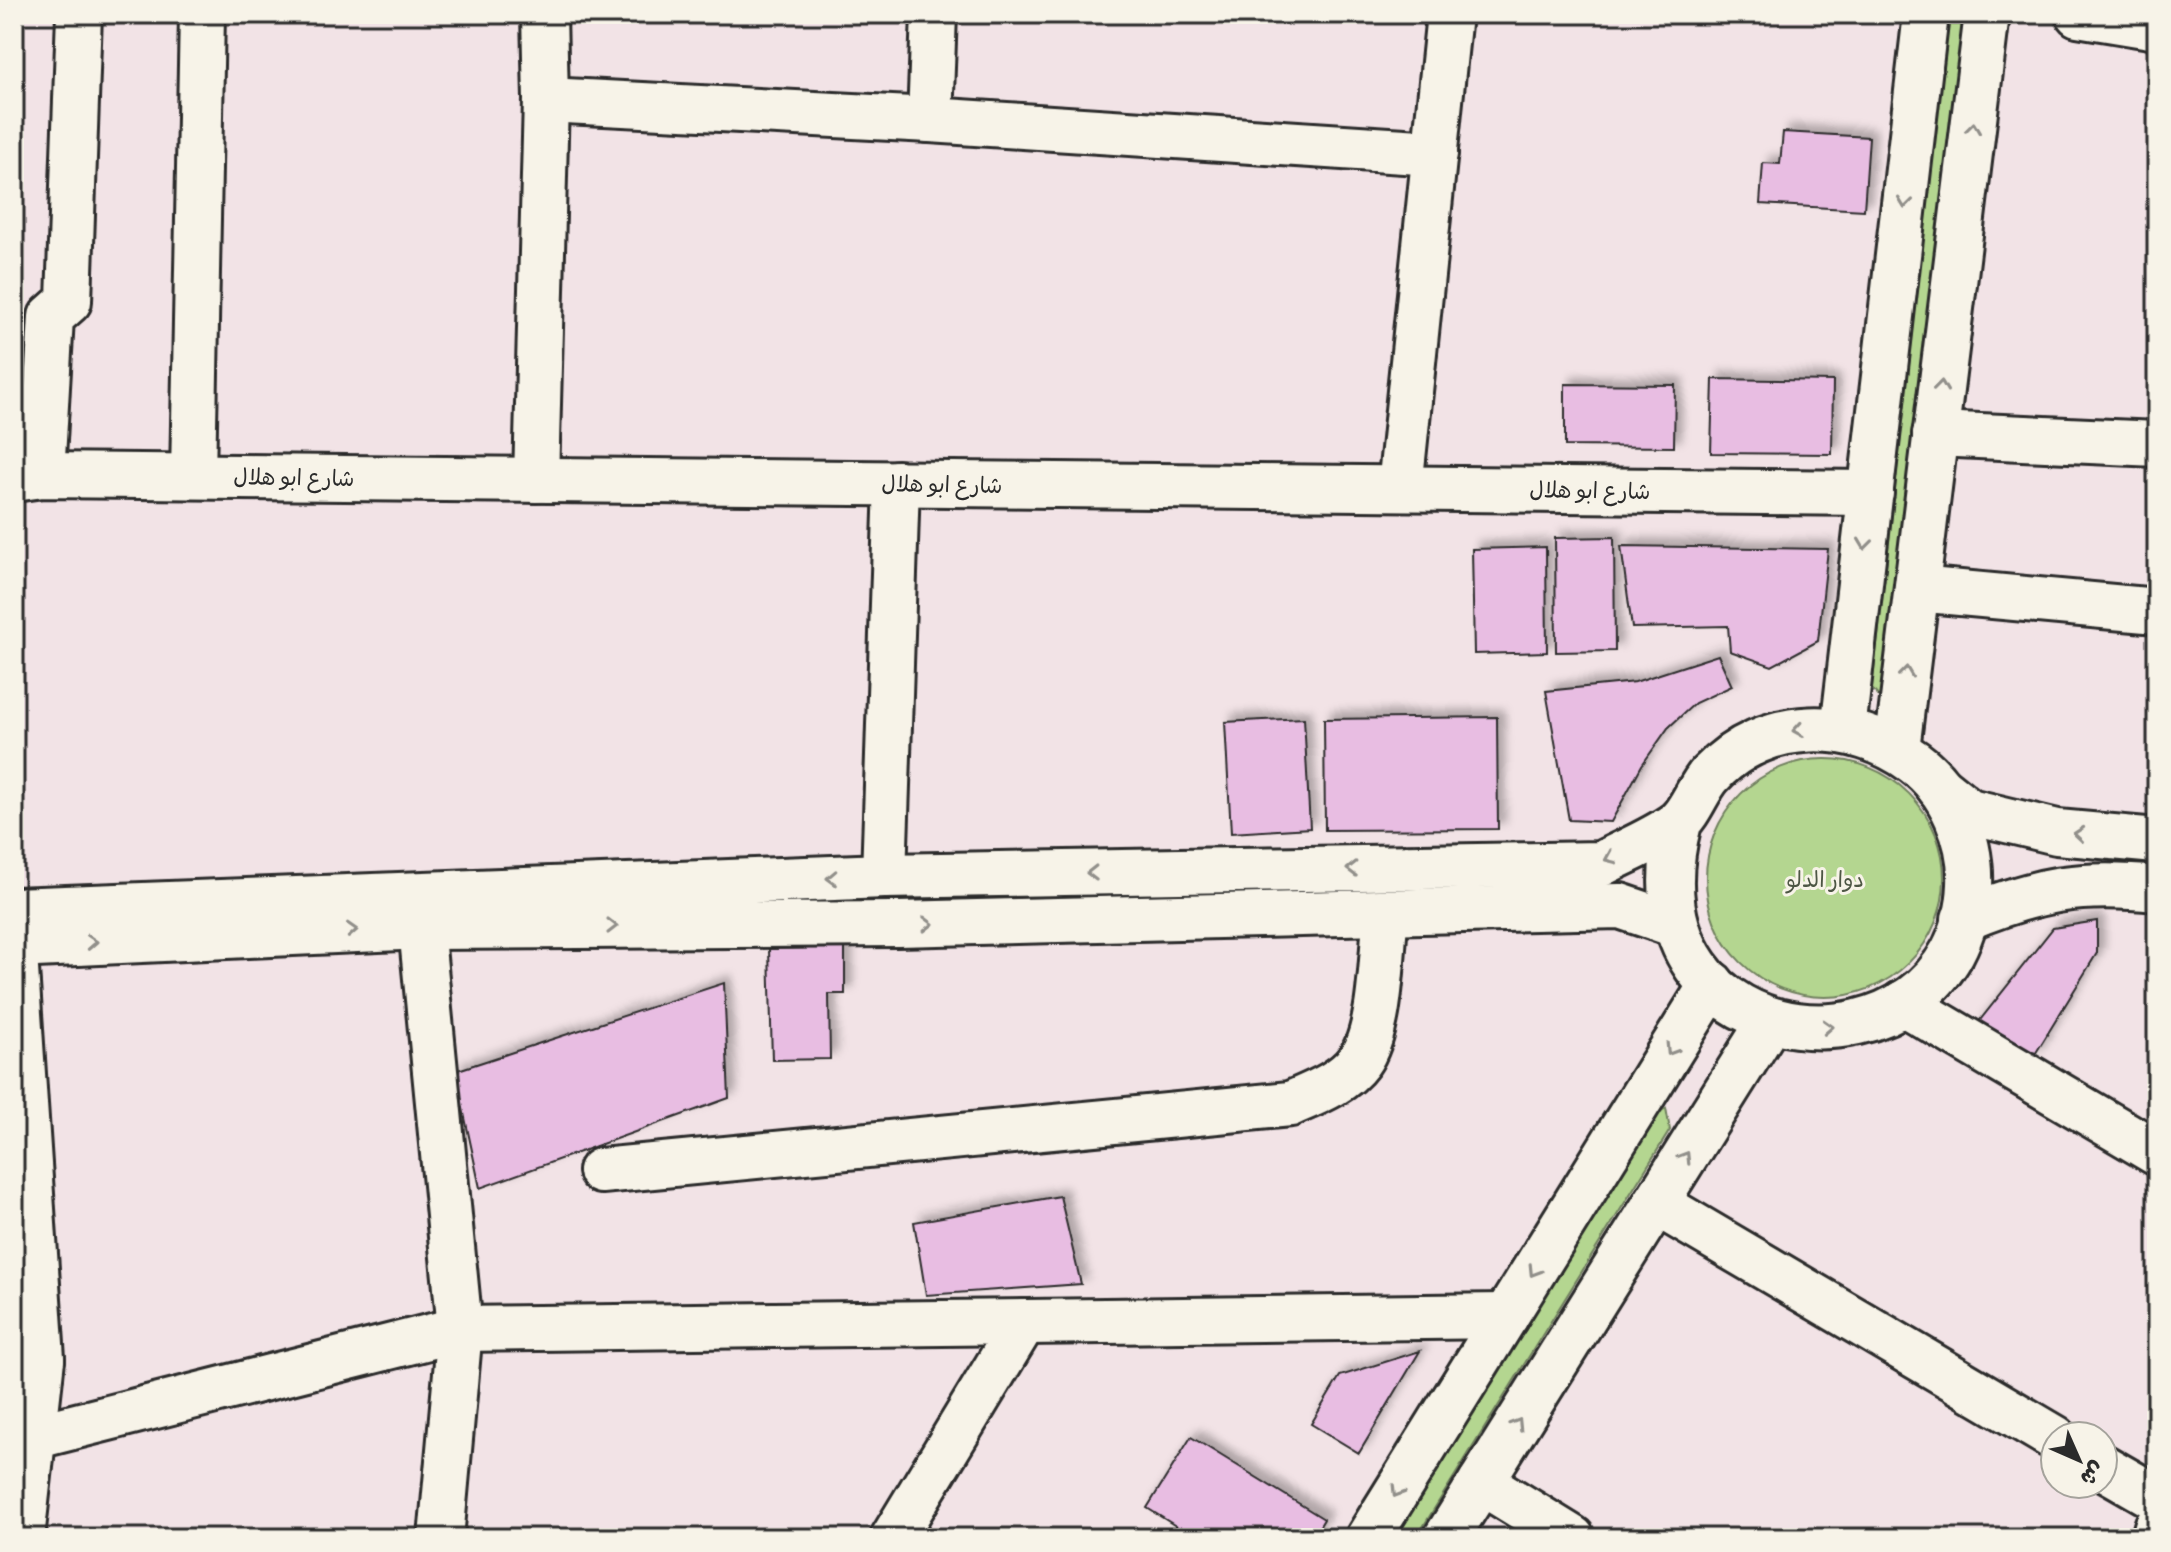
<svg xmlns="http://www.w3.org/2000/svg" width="2171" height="1552" font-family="Pangolin,'Playpen Sans Arabic',sans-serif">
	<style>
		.green { fill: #b4d690; stroke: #70805e; stroke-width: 2 }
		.building { fill: #e8bde2; stroke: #2b2b2b; stroke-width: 2; filter: url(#shadow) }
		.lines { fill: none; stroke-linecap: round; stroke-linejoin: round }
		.minor-casing { stroke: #2b2b2b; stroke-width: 50 }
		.tertiary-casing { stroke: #2b2b2b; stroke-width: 50 }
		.secondary-casing { stroke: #2b2b2b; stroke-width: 50 }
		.minor { stroke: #f7f3e8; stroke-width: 44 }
		.tertiary { stroke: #f7f3e8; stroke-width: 44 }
		.secondary { stroke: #f7f3e8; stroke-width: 44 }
		.oneway { stroke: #918f8a }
		.labels { text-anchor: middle; stroke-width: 6; stroke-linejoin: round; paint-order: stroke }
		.street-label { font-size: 22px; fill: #2b2b2b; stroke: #f7f3e8 }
		.park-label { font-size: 22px; fill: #4d5644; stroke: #f7f3e8 }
	</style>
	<defs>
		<filter id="shadow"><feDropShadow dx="7" dy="-7" stdDeviation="4" flood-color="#0004"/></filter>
	</defs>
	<rect width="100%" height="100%" fill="#f2e3e6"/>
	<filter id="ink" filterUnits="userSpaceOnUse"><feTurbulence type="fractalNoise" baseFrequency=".0125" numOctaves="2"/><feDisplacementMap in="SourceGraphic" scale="16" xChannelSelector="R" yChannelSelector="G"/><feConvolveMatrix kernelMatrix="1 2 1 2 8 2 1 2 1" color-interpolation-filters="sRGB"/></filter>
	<g filter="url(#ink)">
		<g class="green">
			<polygon points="1949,14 1969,14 1886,693 1879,697 1872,689"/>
			<circle cx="1825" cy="878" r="119"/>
			<polygon points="1666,1108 1670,1130 1416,1538 1396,1538 1650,1118"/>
		</g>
		<g class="building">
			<polygon points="1783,132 1869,137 1864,210 1760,204 1763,163 1780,164"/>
			<polygon points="1713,379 1833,381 1832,454 1711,453"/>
			<polygon points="1565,384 1675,385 1674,447 1565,446"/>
			<polygon points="1614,537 1615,651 1556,652 1555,538"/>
			<polygon points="1621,546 1828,549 1818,641 1772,666 1730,651 1728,626 1632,628"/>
			<polygon points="1546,547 1547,652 1474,654 1472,549"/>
			<polygon points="1718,655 1732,686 1695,703 1668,728 1642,765 1611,822 1569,820 1546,691 1635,682"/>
			<polygon points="1497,717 1498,829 1325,830 1324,719"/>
			<polygon points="1304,718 1310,828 1231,833 1225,722"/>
			<polygon points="2097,921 2097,953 2034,1056 1977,1024 2053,928"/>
			<polygon points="845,947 845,994 829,994 830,1059 772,1060 769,949"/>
			<polygon points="724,983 729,1098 480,1188 455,1071"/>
			<polygon points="1060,1196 1081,1284 926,1295 914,1222"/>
			<polygon points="1420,1351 1359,1453 1311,1424 1340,1376"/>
			<polygon points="1191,1437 1324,1519 1313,1538 1195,1538 1147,1508"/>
		</g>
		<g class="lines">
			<g class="minor-casing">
				<g id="minor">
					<polyline points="2078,14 2157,27"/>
					<polyline points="546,100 930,120 934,14"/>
					<polyline points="930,120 1435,153"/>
					<polyline points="1935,434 2157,444"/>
					<polyline points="42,475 51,317 69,301 79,14"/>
					<polyline points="193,476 202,14"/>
					<polyline points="14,479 42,475 1871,493"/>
					<polyline points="536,480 546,100 544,14"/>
					<polyline points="1400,488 1449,14"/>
					<polyline points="1917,589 2157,611"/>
					<polyline points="884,876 897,483"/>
					<polyline points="421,927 460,1329 441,1538"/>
					<polyline points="1903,1003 2157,1153"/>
					<path d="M 601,1171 L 1290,1104 C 1315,1093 1343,1083 1359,1061 C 1382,1029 1381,954 1386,913"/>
					<polyline points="1656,1203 2055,1438"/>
					<polyline points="14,1355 42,1359"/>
					<polyline points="33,1437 460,1329 1506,1316"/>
					<polyline points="2103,1467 2157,1498"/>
					<polyline points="1481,1482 1572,1538"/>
					<polyline points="893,1538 1024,1322"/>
					<polyline points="2154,1538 2157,1527"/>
				</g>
			</g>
			<g class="tertiary-casing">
				<g id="tertiary">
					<polyline points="1939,787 1969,811 2057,832 2157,841"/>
					<path d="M 14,910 L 884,876 L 1601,864 C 1626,851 1654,840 1676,824 C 1690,814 1698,788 1710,775 C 1765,716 1853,717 1914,762 C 1951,789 1972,840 1970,885 C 1961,1093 1615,1071 1679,823"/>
					<path d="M 1964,919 C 2036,889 2079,881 2157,889"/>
					<polyline points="14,946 421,927 898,924 1620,906 1676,925"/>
				</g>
			</g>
			<g class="secondary-casing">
				<g id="secondary">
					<polyline points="1843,730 1926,14"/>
					<polyline points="1897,749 1987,14"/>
					<polyline points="14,939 42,1359 22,1538"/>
					<polyline points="1368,1538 1712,984"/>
					<polyline points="1446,1538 1770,1021"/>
				</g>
			</g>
			<use href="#minor" class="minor"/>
			<use href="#tertiary" class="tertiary"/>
			<use href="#secondary" class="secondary"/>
		</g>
		<defs><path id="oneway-chevron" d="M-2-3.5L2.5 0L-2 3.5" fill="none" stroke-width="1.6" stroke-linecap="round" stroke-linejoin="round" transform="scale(2)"/></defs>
		<g class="oneway">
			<use href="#oneway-chevron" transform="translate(1973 128) rotate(-83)"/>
			<use href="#oneway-chevron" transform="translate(1905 203) rotate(97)"/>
			<use href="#oneway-chevron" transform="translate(1941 386) rotate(-83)"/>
			<use href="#oneway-chevron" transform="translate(1865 544) rotate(97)"/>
			<use href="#oneway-chevron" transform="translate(1906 672) rotate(-83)"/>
			<use href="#oneway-chevron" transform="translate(1798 730) rotate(171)"/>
			<use href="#oneway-chevron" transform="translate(2079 834) rotate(-175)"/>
			<use href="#oneway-chevron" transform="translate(1610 858) rotate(156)"/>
			<use href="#oneway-chevron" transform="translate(1352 869) rotate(179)"/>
			<use href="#oneway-chevron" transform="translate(1092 873) rotate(179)"/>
			<use href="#oneway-chevron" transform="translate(832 878) rotate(178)"/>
			<use href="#oneway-chevron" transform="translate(928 924) rotate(-1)"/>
			<use href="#oneway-chevron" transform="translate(612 926)"/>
			<use href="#oneway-chevron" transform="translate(352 930) rotate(-3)"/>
			<use href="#oneway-chevron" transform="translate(92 942) rotate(-3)"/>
			<use href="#oneway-chevron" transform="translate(1828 1027) rotate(-3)"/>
			<use href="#oneway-chevron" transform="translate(1671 1050) rotate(122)"/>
			<use href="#oneway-chevron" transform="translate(1685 1157) rotate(-58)"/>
			<use href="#oneway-chevron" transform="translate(1534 1271) rotate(122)"/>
			<use href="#oneway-chevron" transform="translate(1517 1424) rotate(-58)"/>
			<use href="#oneway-chevron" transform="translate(1397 1492) rotate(122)"/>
		</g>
	</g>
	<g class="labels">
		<g class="street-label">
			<text transform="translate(294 477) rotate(1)" y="8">شارع ابو هلال</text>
			<text transform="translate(942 484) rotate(1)" y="8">شارع ابو هلال</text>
			<text transform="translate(1590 490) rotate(1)" y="8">شارع ابو هلال</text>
		</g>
		<g class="park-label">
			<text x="1825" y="887">دوار الدلو</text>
		</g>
	</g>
	<rect width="2171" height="1552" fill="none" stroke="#f7f3e8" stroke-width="48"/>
	<rect x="24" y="24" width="2123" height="1504" fill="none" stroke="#2b2b2b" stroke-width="3" filter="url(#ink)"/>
	<g transform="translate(2079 1460) rotate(135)"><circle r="38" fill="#f7f3e8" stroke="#a5a39c" stroke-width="2"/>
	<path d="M0-6L14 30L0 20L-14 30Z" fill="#2b2b2b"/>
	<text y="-12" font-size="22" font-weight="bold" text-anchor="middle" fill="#2b2b2b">ش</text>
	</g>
</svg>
